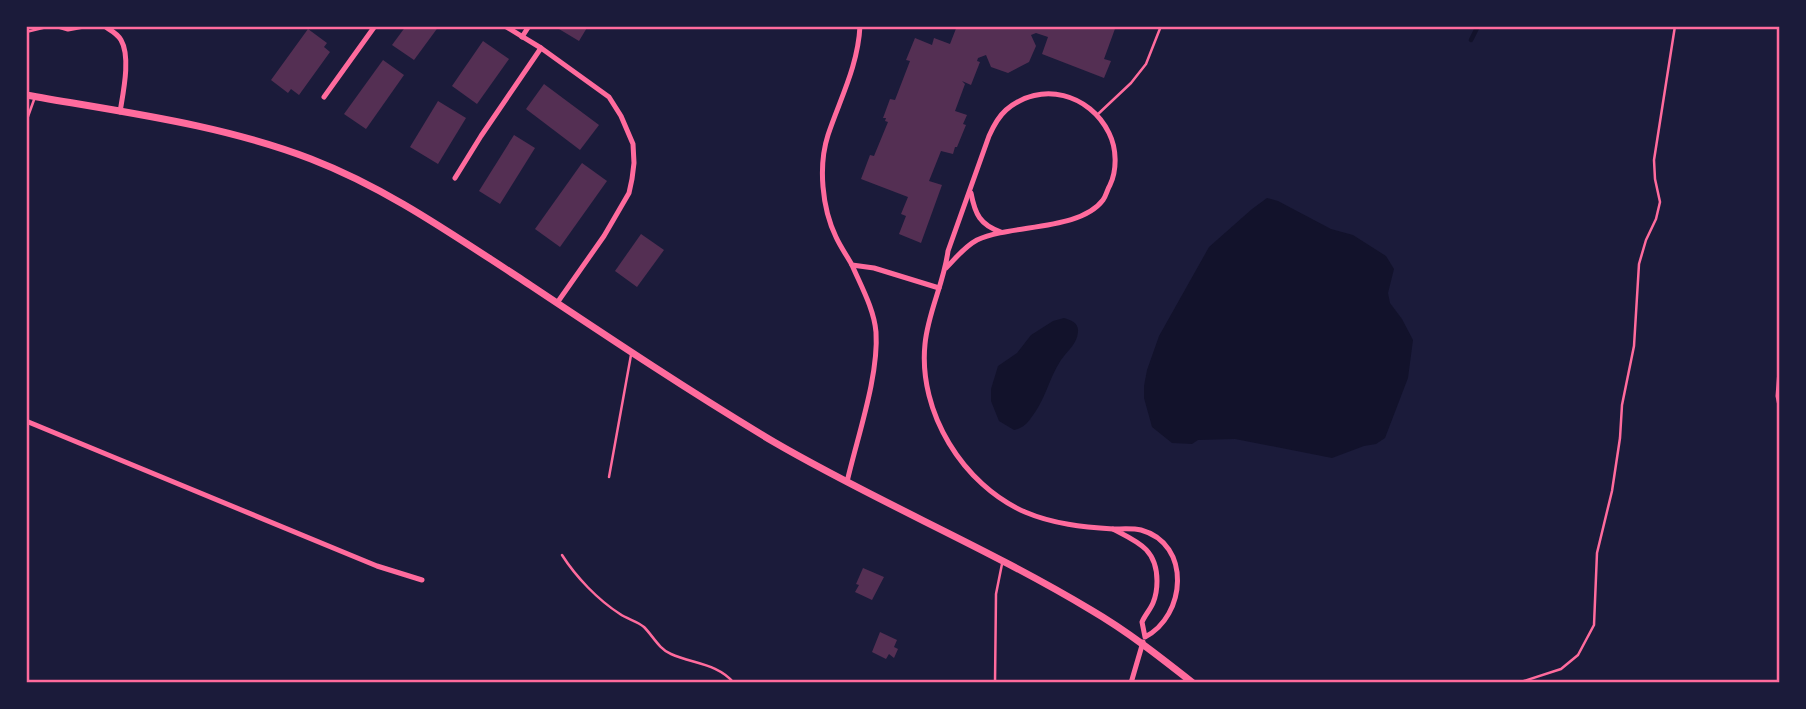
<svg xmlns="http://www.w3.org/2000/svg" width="1806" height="709" font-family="'Open Sans',sans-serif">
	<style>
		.water { fill: #12122b }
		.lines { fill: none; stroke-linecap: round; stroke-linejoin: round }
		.stream { stroke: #12122b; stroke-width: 4.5 }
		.building { fill: #542f53 }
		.path { stroke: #ff6b9d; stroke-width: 2.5 }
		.service { stroke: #ff6b9d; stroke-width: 2.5 }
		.minor { stroke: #ff6b9d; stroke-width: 5 }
		.tertiary { stroke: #ff6b9d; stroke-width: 7 }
		.neatline { fill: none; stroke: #ff6b9d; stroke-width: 2.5 }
	</style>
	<rect width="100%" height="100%" fill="#1b1b3a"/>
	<g class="water">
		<polygon points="1267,198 1278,201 1331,229 1353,235 1386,256 1394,269 1388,293 1390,303 1402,319 1413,340 1408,378 1385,438 1376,444 1364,446 1332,458 1235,439 1198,440 1192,444 1172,443 1152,427 1144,398 1144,386 1147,370 1159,336 1209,247 1252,209"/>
		<path d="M 1064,318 C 1071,320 1079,323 1078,332 C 1077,344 1068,350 1061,360 C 1049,378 1045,401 1031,418 C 1026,425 1022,428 1014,430 L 999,421 L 991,401 L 991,389 L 998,366 L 1017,353 L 1031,335 L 1053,321 Z"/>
	</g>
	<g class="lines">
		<polyline class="stream" points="1471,40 1478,26"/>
	</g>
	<g class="building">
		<polygon points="406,26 439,26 414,60 392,45"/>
		<polygon points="554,26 588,26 579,41"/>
		<polygon points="957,26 1054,26 1059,28 1060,26 1116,26 1104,59 1111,61 1104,78 1042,54 1048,37 1036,33 1031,35 1036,46 1029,62 1008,73 991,67 986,55 978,58 977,61 980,62 971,85 962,81 965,84 955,111 967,115 963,124 966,125 957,147 955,147 953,154 941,151 929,181 942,185 921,243 899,234 906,216 901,214 908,197 861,179 870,155 874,156 888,122 885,121 886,118 883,118 890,99 895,100 910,61 906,60 915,38 932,45 934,38 950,44"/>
		<polygon points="308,29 327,43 324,47 330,52 299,95 291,89 288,93 271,80"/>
		<polygon points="483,41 509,59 477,104 452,86"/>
		<polygon points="383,60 404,75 366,129 344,114"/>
		<polygon points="544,84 599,125 580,150 526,109"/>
		<polygon points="438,101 466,118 438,164 410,147"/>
		<polygon points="514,135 535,148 500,204 479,191"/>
		<polygon points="582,163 607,181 560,247 535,229"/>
		<polygon points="641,234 664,250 637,287 615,271"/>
		<polygon points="863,568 884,577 872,600 855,592 859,585 856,584"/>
		<polygon points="880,632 897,640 894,647 898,649 894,658 889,654 886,659 872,652"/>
	</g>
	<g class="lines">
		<g class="path">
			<path d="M 562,555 C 576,577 598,600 620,614 C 627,619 637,621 644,627 C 653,636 659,649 671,654 C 693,664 717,663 734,683"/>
			<polyline points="1518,683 1561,669 1578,655 1594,625 1597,553 1612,491 1620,438 1622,405 1634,346 1639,264 1646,240 1656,219 1660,202 1655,179 1654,160 1675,26"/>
		</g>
		<g class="service">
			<polyline points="26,32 51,26"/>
			<polyline points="1097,115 1131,83 1146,64 1161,26"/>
			<polyline points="26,122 35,97"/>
			<polyline points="609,477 631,355"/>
			<polyline points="995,683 996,594 1002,564"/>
		</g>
		<g class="minor">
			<polyline points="58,26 68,29 84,26"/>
			<path d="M 104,26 C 110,30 117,33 121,40 C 131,57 123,93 120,112"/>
			<polyline points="505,26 541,48 609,97 621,116 633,144 634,163 632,179 629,193 604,236 557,303"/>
			<path d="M 860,26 C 858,66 840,99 828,135 C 818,166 822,208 836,237 C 840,246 847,256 852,265 L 874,268 L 939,288"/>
			<polyline points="522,37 529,26"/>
			<polyline points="324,97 375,26"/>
			<polyline points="455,178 481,136 541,48"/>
			<path d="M 971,193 C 975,214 980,225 1001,232"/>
			<path d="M 946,268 C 956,258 964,247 977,240 C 1011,224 1080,231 1103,200 C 1106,196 1107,190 1110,185 C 1117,170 1117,149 1109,133 C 1090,94 1041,80 1006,110 C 998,117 993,127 989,136 L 948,251 C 944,283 928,312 925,344 C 918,412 963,485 1025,512 C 1053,524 1083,527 1113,529"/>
			<polyline points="1780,370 1778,396 1780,406"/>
			<polyline points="26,421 377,566 422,580"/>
			<path d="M 847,482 C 857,438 879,376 876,332 C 874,309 861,286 852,265"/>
			<path d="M 1113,529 C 1122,529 1133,528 1141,530 C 1192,544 1186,616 1145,637 L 1142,622 C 1145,615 1150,610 1153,603 C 1156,596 1157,588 1157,581 C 1157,549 1138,542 1113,529 Z"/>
			<polyline points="1131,683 1143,642"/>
		</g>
		<path class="tertiary" d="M 26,95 C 121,112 220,124 311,159 C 386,188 450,233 518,277 C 602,333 687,390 774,442 C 877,502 988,548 1091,610 C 1127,631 1160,657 1193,683"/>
	</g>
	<rect width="1806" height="709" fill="none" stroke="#1b1b3a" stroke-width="56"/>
	<rect x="28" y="28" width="1750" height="653" class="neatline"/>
</svg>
